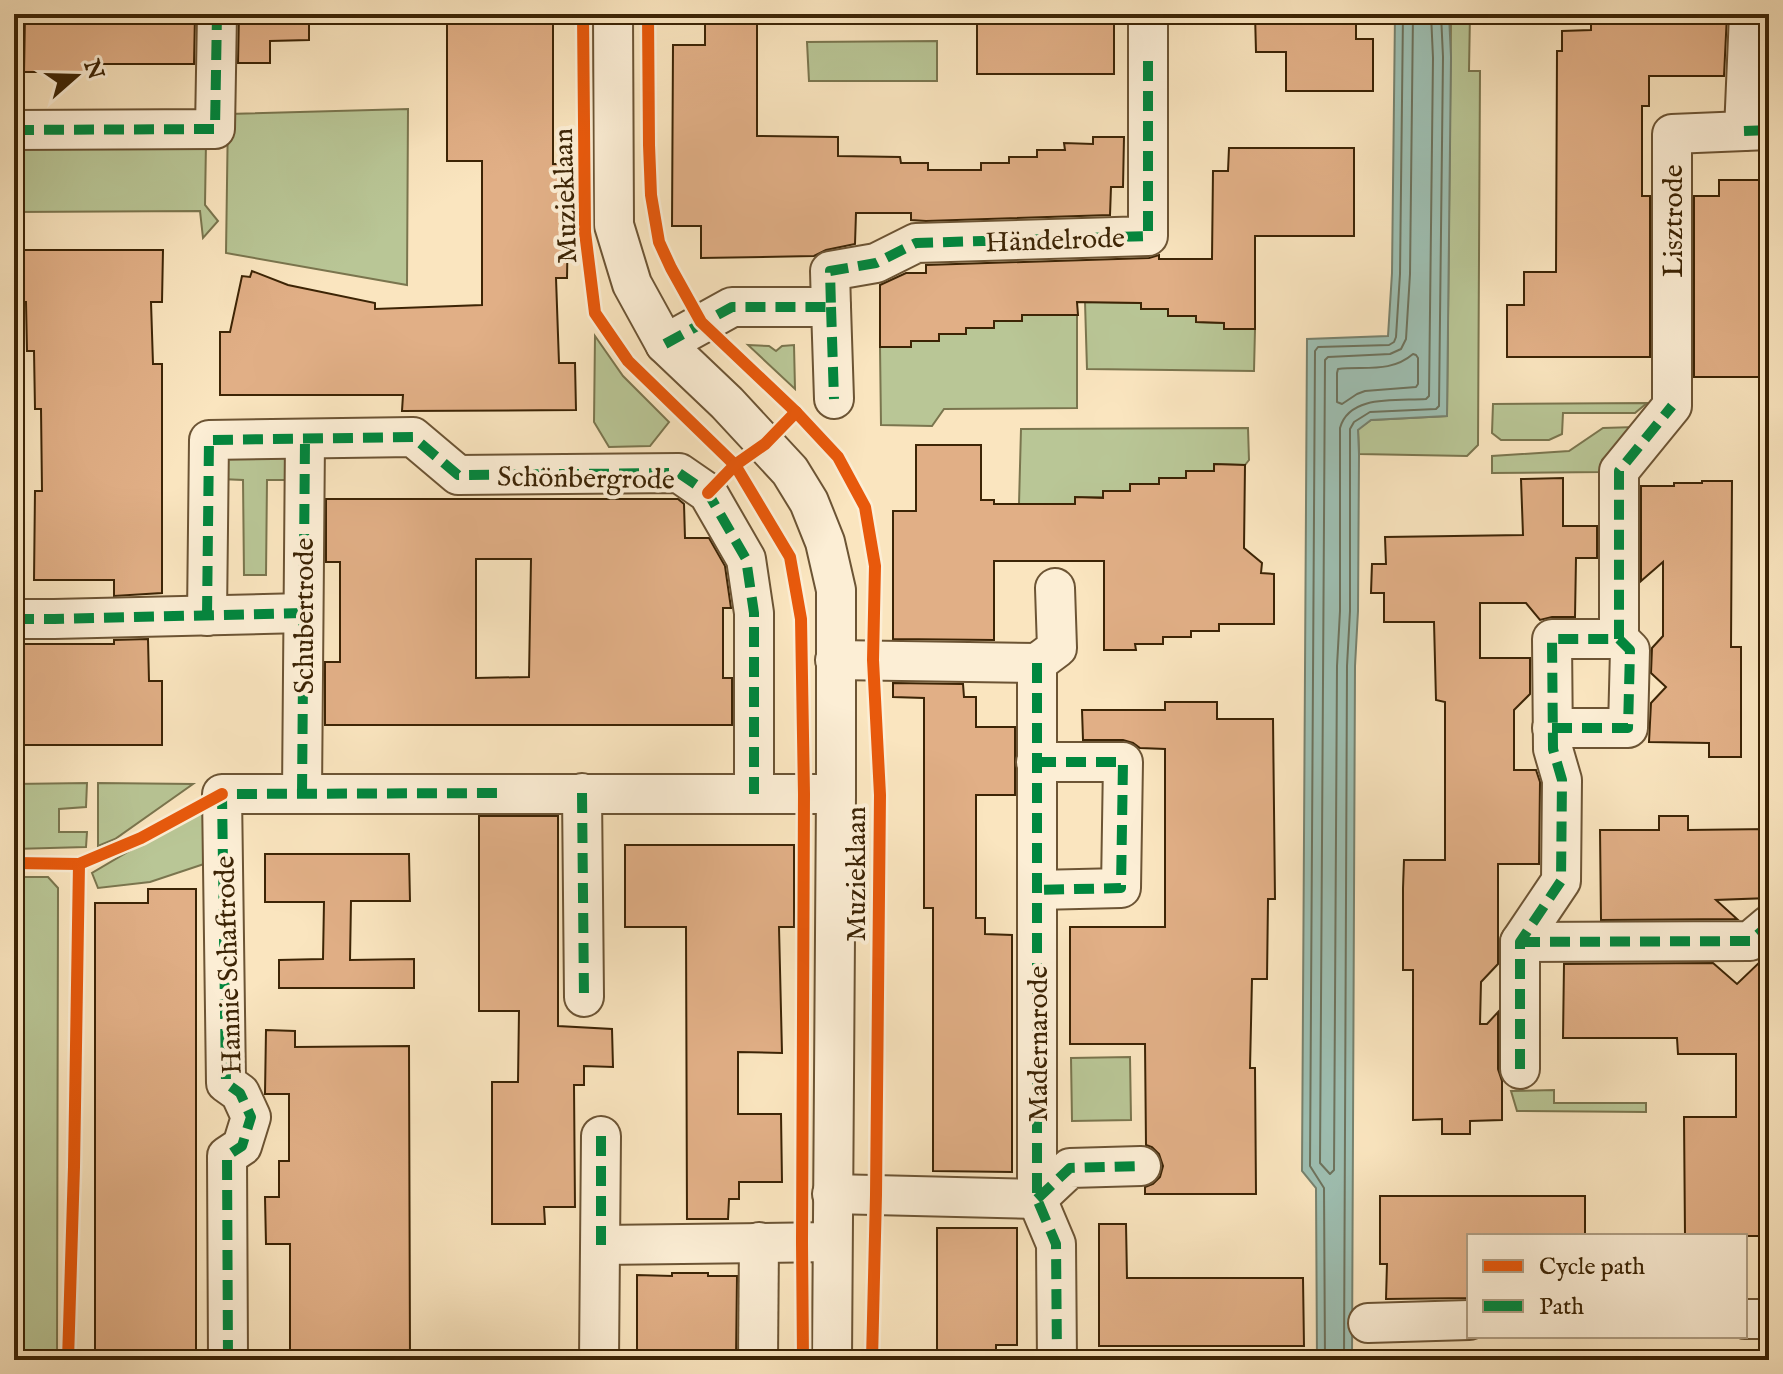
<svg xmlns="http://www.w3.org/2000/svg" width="1783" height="1374" font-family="'IM FELL English',serif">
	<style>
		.green { fill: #b9c696; stroke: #7a754e; stroke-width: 2 }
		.water { fill: #9ebfb2; stroke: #77816d; stroke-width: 2 }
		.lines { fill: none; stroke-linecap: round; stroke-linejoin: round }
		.shore { stroke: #6d725c; stroke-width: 2 }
		.building { fill: #e1af86; stroke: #3c2405; stroke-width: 2; fill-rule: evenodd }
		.minor-casing { stroke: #6c5434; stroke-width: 42 }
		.minor { stroke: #fceed5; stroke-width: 38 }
		.quiet { stroke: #00873e; stroke-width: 10; stroke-dasharray: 20 10; stroke-linecap: butt }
		.cycleway-casing { stroke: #fceed5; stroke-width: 17 }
		.cycleway { stroke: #e8590c; stroke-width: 12 }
		.labels { text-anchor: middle; stroke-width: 8; stroke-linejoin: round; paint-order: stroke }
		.street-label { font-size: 28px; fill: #3c2405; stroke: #fceed5 }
	</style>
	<rect width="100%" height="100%" fill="#fae5bf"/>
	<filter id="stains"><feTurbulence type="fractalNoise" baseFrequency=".0025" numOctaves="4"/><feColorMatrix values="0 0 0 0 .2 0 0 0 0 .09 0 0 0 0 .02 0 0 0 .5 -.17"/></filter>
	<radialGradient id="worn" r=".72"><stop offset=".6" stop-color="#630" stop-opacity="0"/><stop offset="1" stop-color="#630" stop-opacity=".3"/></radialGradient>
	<g class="green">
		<polygon points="1451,14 1470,14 1469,71 1480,71 1478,445 1467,456 1359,454 1358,429 1371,420 1447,416"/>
		<polygon points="937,41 937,81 809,81 807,42"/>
		<polygon points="408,109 407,285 226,253 228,114"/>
		<polygon points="206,142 205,205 218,221 203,238 200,211 14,212 14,144"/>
		<polygon points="1085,302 1141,303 1141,309 1168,309 1196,316 1197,322 1224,323 1224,329 1255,329 1254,371 1087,369"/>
		<polygon points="1022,315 1077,315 1077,408 944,409 932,426 881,425 880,347 910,347 911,341 939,334 966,334 966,328 994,328 994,321 1021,321"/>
		<polygon points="595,336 623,376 669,422 650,446 609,447 594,422"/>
		<polygon points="748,345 769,346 776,351 782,346 794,345 795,389"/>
		<polygon points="1647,403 1635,413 1563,413 1562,434 1549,440 1501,440 1492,433 1493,404"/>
		<polygon points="1634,427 1602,460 1602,472 1492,473 1492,456 1569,451 1603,428"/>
		<polygon points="1248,428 1249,460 1245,465 1214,464 1214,471 1187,471 1186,478 1159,478 1159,484 1130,491 1103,491 1103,497 1075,497 1075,504 1019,504 1021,429"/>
		<polygon points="282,453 288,459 287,480 267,480 266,575 244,575 243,480 220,479 220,458"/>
		<polygon points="87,783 86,807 59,809 59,832 87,832 86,847 14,849 14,784"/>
		<polygon points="98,783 193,784 115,839 98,846"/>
		<polygon points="204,807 207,863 150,882 98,888 92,873"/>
		<polygon points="14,877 48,877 58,888 57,1360 14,1360"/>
		<polygon points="1130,1057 1131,1120 1072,1121 1071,1058"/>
		<polygon points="1554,1090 1554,1103 1646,1103 1646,1112 1517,1111 1511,1091"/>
	</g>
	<polygon class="water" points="1395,14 1449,14 1451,57 1447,416 1371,420 1358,430 1359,454 1358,611 1355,666 1352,1360 1317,1360 1316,1188 1302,1171 1307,339 1388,336 1392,273"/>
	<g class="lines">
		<g class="shore">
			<path d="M 1413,14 L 1410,274 L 1406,339 L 1401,349 L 1390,354 L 1328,357 L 1325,360 L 1320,1163 L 1330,1174 L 1334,1170 L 1337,666 L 1340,611 L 1340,428 C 1349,394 1398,401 1426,399 L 1429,396 L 1433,58 L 1431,14"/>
			<path d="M 1413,354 L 1416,355 L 1418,358 L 1418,384 L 1416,387 L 1365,391 L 1357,394 L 1342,404 L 1337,402 L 1337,373 L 1338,369 C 1365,366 1391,373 1413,354 Z"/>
			<polyline points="1325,1360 1324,1188 1310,1166 1315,351 1318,347 1389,345 1394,342 1396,337 1400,274 1403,14"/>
			<polyline points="1344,1360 1347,666 1350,611 1350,429 1354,422 1370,412 1436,409 1439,406 1443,57 1441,14"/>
		</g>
	</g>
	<g class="building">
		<polygon points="25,14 195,14 194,64 100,64 100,72 24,72"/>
		<polygon points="239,14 309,14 309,40 270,41 270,63 238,63"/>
		<polygon points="447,14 553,14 553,164 569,164 567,278 556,278 559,363 575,363 576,410 402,411 403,395 220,395 220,332 230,332 242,276 250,277 252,271 288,285 375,303 375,309 482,305 482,161 447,161"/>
		<polygon points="705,14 757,14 757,136 838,137 838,156 900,157 901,163 928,163 928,170 981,170 981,163 1009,163 1009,157 1037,157 1037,150 1065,150 1064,143 1093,144 1093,137 1124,137 1123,187 1111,187 1110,215 926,221 911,220 911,213 856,213 855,244 826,250 814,256 701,258 701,226 672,226 673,45 705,45"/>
		<rect x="977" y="14" width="137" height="60"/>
		<polygon points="1255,14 1356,14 1356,39 1373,39 1373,91 1286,91 1286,52 1256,52"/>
		<polygon points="1591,14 1727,14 1724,76 1649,76 1649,106 1642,106 1642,196 1650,196 1650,357 1507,357 1507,305 1524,305 1524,272 1556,272 1557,51 1562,51 1562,31 1591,30"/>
		<polygon points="1229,148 1354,148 1354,236 1255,236 1255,329 1224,329 1224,323 1196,322 1196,316 1168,316 1168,309 1141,309 1141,303 1077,302 1078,315 1022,315 1022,321 994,321 994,328 966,328 966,334 939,334 939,341 911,341 911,347 880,347 880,285 906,273 926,273 926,265 1149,258 1159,255 1159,259 1212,259 1213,171 1228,171"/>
		<polygon points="1719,180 1769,180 1769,377 1694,377 1694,196 1719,196"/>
		<polygon points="14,250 163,250 162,302 151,302 153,364 162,364 162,593 114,596 114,580 34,580 35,491 42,491 41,409 35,409 34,351 27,351 26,302 14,302"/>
		<polygon points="916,445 981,445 981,500 994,500 994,504 1075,504 1075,497 1103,498 1103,491 1130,491 1130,484 1159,484 1159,478 1186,478 1186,471 1214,471 1214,464 1245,465 1244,548 1262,563 1261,573 1274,574 1274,624 1219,624 1219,631 1191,631 1191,637 1163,637 1163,644 1135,644 1136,650 1104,650 1104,561 994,561 994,640 893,639 893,511 916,511"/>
		<polygon points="1563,478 1563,526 1597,526 1597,558 1576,558 1575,617 1552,617 1540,620 1526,603 1480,603 1480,658 1530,658 1530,694 1514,710 1514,770 1536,770 1540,782 1539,864 1498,864 1498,964 1481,982 1480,1024 1487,1024 1498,1012 1498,1069 1502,1081 1502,1120 1470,1121 1470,1134 1442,1134 1442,1119 1413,1120 1413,970 1403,970 1403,888 1404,860 1445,860 1445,702 1436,700 1434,622 1384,622 1384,593 1371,593 1372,564 1386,564 1385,537 1523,535 1521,479"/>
		<polygon points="1702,481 1732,481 1731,647 1741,647 1741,757 1709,757 1709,743 1649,742 1651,703 1666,687 1651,673 1652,648 1663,636 1663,562 1641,581 1641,486 1674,486 1674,483 1702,483"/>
		<path d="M 326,499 L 678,499 L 684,504 L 685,538 L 709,538 L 725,566 L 731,608 L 723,608 L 723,678 L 732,678 L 732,725 L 325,725 L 325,662 L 340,662 L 340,562 L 326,562 ZM 476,559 L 531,559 L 529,677 L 476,678 Z"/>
		<polygon points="148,639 149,681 162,681 162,745 14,745 14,644 114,644 114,640"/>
		<polygon points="893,683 963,684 964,697 976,697 976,727 1015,727 1015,795 976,795 976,918 985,918 985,934 1012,935 1012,1172 933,1171 933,908 924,908 924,698 893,697"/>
		<polygon points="1165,702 1217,702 1217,719 1273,719 1275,899 1268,899 1267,979 1252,979 1250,1068 1255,1068 1256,1194 1145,1194 1145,1187 1153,1184 1160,1177 1163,1166 1159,1154 1152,1147 1146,1145 1145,1044 1070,1044 1070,927 1165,927 1165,749 1140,748 1133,743 1123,740 1083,740 1082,710 1165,710"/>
		<polygon points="479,816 558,816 558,1026 612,1029 613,1067 584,1066 584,1085 574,1085 575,1207 544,1207 545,1224 492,1224 492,1082 518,1082 519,1011 479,1011"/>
		<polygon points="1659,816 1688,816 1688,830 1769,829 1769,898 1716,900 1737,919 1601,920 1600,830 1659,830"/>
		<polygon points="625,845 794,845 794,927 779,927 782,1053 738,1052 738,1114 781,1114 782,1182 739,1182 739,1199 729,1199 728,1219 687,1219 686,927 625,927"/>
		<polygon points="265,854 409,854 410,901 351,901 350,960 414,959 414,988 279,988 279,960 323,959 324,902 265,902"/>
		<polygon points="148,889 196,889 196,1360 95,1360 95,903 148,903"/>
		<polygon points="1764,958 1764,1001 1769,1001 1769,1054 1764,1054 1765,1236 1685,1236 1684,1117 1736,1117 1736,1054 1678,1054 1677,1038 1563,1038 1564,964 1713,963 1737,984"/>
		<polygon points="266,1030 295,1031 295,1047 409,1046 410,1360 290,1360 290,1244 266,1244 265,1197 279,1197 279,1161 289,1161 289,1094 265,1094"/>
		<polygon points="1380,1196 1585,1196 1585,1236 1469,1236 1469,1298 1386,1299 1387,1264 1380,1264"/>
		<polygon points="1099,1224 1126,1224 1127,1278 1303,1278 1304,1346 1099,1346"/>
		<polygon points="937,1228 1017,1228 1017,1345 996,1345 996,1360 937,1360"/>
		<polygon points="672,1273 708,1273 708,1276 737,1276 736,1360 637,1360 637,1275 672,1276"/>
	</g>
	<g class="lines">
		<g class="minor-casing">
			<g id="minor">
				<polyline points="613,14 614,225 632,284 665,344 727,403 790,471 809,502 825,542 836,590 836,794 832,1360"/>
				<polyline points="14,130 215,129 217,14"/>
				<polyline points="1744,131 1749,14"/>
				<polyline points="831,307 834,399"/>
				<polyline points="665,344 732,307 831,307 830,271 876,263 916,243 1148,236 1148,14"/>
				<polyline points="207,616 209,440 413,437 458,475 679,473 708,493 746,559 754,613 754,794"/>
				<polyline points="14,619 54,619 303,613"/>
				<polyline points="835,660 1037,663 1057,648 1055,588"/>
				<polyline points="1037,663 1037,1199 1056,1244 1057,1360"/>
				<polyline points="1552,728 1628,728 1630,650 1619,639"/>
				<polyline points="1036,762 1123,762 1121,888 1037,890"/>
				<polyline points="582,793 584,997"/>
				<polyline points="302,794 305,439"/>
				<polyline points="1520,942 1750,941 1769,925"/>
				<polyline points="1520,1069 1520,942 1561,881 1562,780 1553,749 1552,639 1619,639 1619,471 1672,406 1672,134 1769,130"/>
				<polyline points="832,1194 1037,1199 1070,1168 1141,1166"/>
				<polyline points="601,1245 832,1242"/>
				<polyline points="1745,1319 1769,1319"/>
				<polyline points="1368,1323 1469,1320"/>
				<polyline points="228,1360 227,1156 242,1146 251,1117 240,1093 226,1083 222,794 836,794"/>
				<polyline points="599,1360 601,1136"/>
				<polyline points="758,1360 759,1242"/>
			</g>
		</g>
		<use href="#minor" class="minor"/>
		<g class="quiet">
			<polyline points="14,130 215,129 217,14"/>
			<polyline points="1744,131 1769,130"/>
			<polyline points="831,307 834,399"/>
			<polyline points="665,344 732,307 831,307 830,271 876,263 916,243 1148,236 1148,58"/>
			<polyline points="207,616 209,440 413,437 458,475 679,473 708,493 746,559 754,613 754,794"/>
			<polyline points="14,619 54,619 303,613"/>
			<polyline points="1037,663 1037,1199 1056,1244 1057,1360"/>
			<polyline points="1552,728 1628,728 1630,650 1619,639"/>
			<polyline points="1036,762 1123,762 1121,888 1037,890"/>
			<polyline points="582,793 584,997"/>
			<polyline points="302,794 305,439"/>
			<polyline points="1520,942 1750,941 1769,925"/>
			<polyline points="1520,1069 1520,942 1561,881 1562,780 1553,749 1552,639 1619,639 1619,471 1672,406"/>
			<polyline points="601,1136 601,1245"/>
			<polyline points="1037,1199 1070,1168 1141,1166"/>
			<polyline points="228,1360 227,1156 242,1146 251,1117 240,1093 226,1083 222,794 503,793"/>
		</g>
		<g class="cycleway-casing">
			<g id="cycleway">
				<polyline points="583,14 585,232 595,313 628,361 735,465 790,557 801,619 804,794 802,1242 803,1360"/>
				<polyline points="648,14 649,145 651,195 659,242 671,268 701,322 796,412 838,457 865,507 875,566 873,660 880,795 876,1195 872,1360"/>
				<polyline points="708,493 735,465 765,444 796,412"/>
				<polyline points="14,863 79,864 141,838 222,794"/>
				<polyline points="68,1360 74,1167 79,864"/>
			</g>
		</g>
		<use href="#cycleway" class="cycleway"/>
	</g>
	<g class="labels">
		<g class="street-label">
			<text transform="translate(564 196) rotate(-92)" y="10">Muzieklaan</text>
			<text transform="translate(1672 221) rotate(-90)" y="10">Lisztrode</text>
			<text transform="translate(1055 239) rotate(-2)" y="10">Händelrode</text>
			<text transform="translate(586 477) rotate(1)" y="10">Schönbergrode</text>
			<text transform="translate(303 616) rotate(-90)" y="10">Schubertrode</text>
			<text transform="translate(855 874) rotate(-90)" y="10">Muzieklaan</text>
			<text transform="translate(227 965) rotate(-92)" y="10">Hannie Schaftrode</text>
			<text transform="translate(1037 1044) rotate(-90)" y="10">Madernarode</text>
		</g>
	</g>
	<rect width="1783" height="1374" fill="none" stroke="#fae5bf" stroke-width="48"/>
	<rect x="16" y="16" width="1751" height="1342" fill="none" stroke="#3c2405" stroke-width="4"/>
	<rect x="24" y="24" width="1735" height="1326" fill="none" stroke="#3c2405" stroke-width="2"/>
	<rect x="1467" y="1234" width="280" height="104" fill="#fceed5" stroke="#af9d82" stroke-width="2"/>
	<rect x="1483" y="1260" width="40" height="12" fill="#e8590c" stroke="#af9d82" stroke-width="2"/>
	<text x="1539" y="1274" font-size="24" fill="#3c2405">Cycle path</text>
	<rect x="1483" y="1300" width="40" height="12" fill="#00873e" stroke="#af9d82" stroke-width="2"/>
	<text x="1539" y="1314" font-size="24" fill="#3c2405">Path</text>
	<g transform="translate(76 76) rotate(70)" stroke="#fceed5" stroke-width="6" paint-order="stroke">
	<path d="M0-6L14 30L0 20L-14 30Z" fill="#3c2405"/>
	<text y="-12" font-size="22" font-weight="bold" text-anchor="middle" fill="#3c2405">N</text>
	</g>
	<rect width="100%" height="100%" filter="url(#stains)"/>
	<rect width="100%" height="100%" fill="url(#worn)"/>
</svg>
